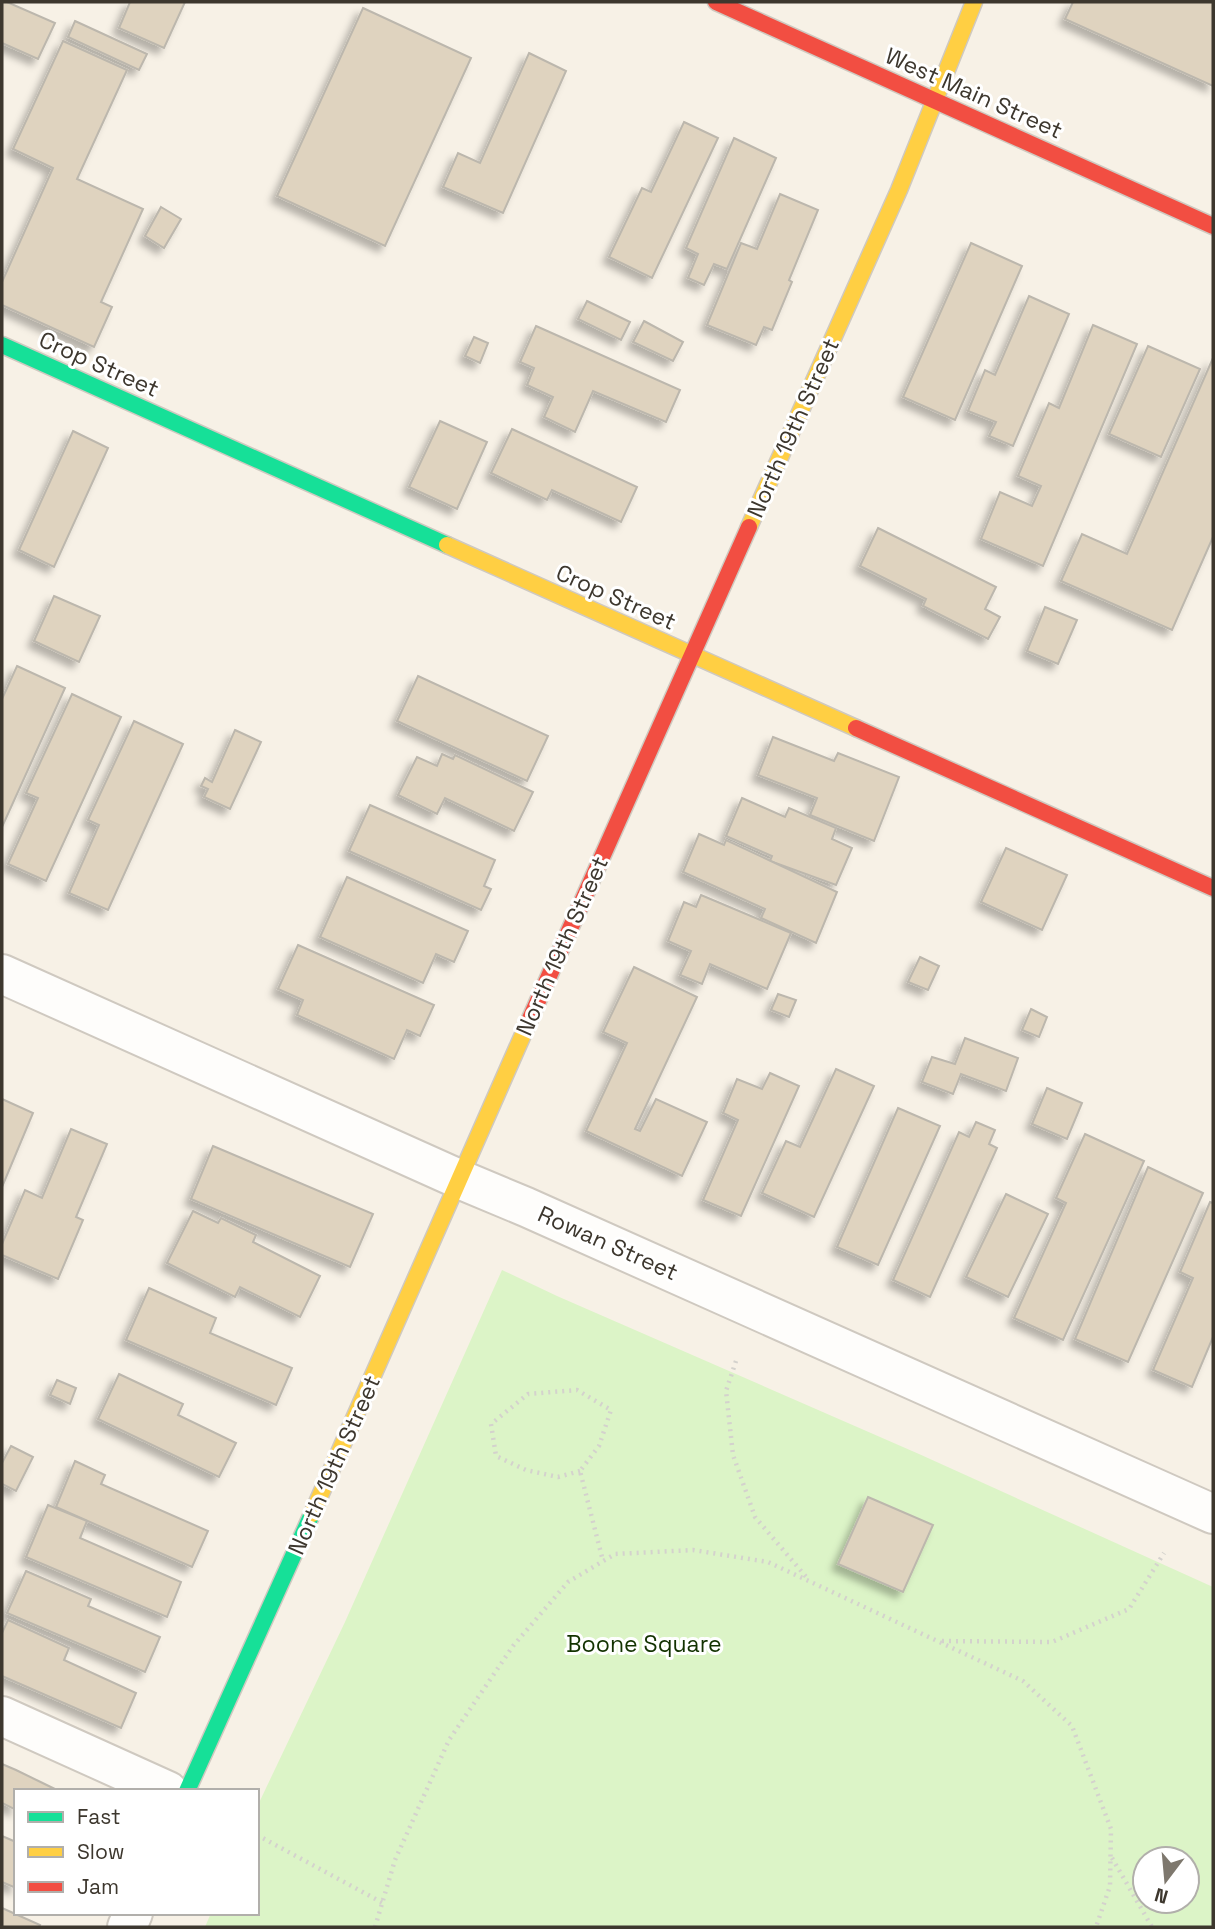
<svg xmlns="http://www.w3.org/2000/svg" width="1215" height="1929" font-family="'Space Grotesk',sans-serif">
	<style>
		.green { fill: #dcf4c7; fill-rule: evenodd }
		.building { fill: #dfd3bf; stroke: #bcb7ad; stroke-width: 2; filter: url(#shadow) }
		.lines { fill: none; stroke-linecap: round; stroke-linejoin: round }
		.street-casing { stroke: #cfc9c0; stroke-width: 42 }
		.fast-casing { stroke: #cfc9c0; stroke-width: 19 }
		.slow-casing { stroke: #cfc9c0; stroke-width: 19 }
		.jam-casing { stroke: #cfc9c0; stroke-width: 19 }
		.path { stroke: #d4d2cd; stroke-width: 4.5; stroke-dasharray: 2 5; stroke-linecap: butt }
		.street { stroke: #fefdfb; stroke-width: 38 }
		.fast { stroke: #16e098; stroke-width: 16 }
		.slow { stroke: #ffcf43; stroke-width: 16 }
		.jam { stroke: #f24e42; stroke-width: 16 }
		.labels { text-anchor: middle; stroke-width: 6; stroke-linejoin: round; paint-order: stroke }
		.street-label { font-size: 23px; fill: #3d372e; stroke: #fff }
		.park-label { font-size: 23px; fill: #123200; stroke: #fff }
	</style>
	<defs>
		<filter id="shadow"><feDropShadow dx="-6" dy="6" stdDeviation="3.5" flood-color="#0004"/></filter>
	</defs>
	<rect width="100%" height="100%" fill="#f7f1e6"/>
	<path class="green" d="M 502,1270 L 557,1296 L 919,1454 L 1213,1587 L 1213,1927 L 205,1927 L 211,1913 L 257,1913 L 257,1807 L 345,1622 ZM 1145,1859 L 1187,1859 L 1187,1901 L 1145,1901 Z"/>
	<g class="building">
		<polygon points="2,2 7,2 55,23 38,59 2,43"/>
		<polygon points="130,2 185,2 164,48 119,28"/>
		<polygon points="1073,2 1213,2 1213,86 1065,19"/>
		<polygon points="363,8 471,58 385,246 277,196"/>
		<polygon points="75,21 147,54 139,70 68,37"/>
		<polygon points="63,41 127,70 77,179 143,209 101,302 112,307 94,347 2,305 2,282 53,168 13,149"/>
		<polygon points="529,53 566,71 503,213 443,187 458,153 480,163"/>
		<polygon points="684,122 718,138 652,278 609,257 642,188 651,192"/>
		<polygon points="734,138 776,158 727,269 714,264 704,285 688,278 698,254 686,248"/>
		<polygon points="780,194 818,210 789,280 792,282 772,330 764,327 756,345 707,325 741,243 757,249"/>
		<polygon points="161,207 181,219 164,248 145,236"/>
		<polygon points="971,243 1022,266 955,420 903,397"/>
		<polygon points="1029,296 1069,314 1013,446 989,436 996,422 968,411 985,370 995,375"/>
		<polygon points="587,301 630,322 621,340 578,319"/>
		<polygon points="644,321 683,342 673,361 633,342"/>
		<polygon points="1093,325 1137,344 1043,566 981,539 1000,492 1032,506 1041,486 1018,476 1049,403 1059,408"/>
		<polygon points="536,326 680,390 666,422 593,391 575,432 544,417 553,397 527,385 534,368 520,362"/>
		<polygon points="474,337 488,343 480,363 465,356"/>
		<polygon points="1148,346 1200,369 1161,457 1109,434"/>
		<polygon points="1213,358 1213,537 1172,630 1061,581 1082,534 1127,554"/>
		<polygon points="440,421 487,442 457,509 409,487"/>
		<polygon points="512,429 637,487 621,522 552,490 547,500 491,473"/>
		<polygon points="73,431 108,448 54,567 19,550"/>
		<polygon points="878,528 996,587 985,609 1000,617 988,639 923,606 926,599 860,566"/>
		<polygon points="54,596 100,616 79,662 34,641"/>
		<polygon points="1045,607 1077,620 1058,664 1027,651"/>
		<polygon points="17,666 65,688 2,827 2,699"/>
		<polygon points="418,676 548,736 527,781 397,721"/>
		<polygon points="72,694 121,717 46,881 8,864 38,798 26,793"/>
		<polygon points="134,721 183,744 108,910 69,893 99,825 88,820"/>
		<polygon points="235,730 261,742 230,809 204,797 208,789 201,786 205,778 212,782"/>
		<polygon points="773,737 834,761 838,753 899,777 874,841 810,815 817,798 758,775"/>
		<polygon points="442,754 453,759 455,755 533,792 514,831 445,798 437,814 398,795 417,757 437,766"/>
		<polygon points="742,798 785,817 789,808 836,828 832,839 852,848 836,885 770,861 772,856 726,836"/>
		<polygon points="370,805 495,860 484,886 491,889 481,910 349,851"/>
		<polygon points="699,834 724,845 726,840 837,892 816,943 761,918 765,909 683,872"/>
		<polygon points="1006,848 1067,875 1042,930 981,902"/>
		<polygon points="347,877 468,931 454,962 436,954 423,983 320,937"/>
		<polygon points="701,895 791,933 767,989 710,964 702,984 680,975 691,951 668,941 684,902 696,907"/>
		<polygon points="298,945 434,1005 420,1036 407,1030 394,1059 297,1015 303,1000 278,989"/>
		<polygon points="920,957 939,966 928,990 908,982"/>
		<polygon points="634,967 697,997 635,1129 640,1131 656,1099 707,1122 682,1176 586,1131 627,1043 603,1032"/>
		<polygon points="778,994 796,1000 789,1017 771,1010"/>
		<polygon points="1031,1009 1047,1017 1039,1037 1022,1030"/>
		<polygon points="965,1038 1018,1058 1006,1091 961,1074 953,1094 922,1082 932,1057 955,1064"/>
		<polygon points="836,1069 874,1086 814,1217 762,1193 786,1141 800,1147"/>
		<polygon points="770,1073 799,1086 741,1216 703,1200 738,1120 723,1113 737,1079 762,1089"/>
		<polygon points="1047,1088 1082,1103 1067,1139 1032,1124"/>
		<polygon points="2,1099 33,1113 2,1187"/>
		<polygon points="898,1108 940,1126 878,1265 837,1247"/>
		<polygon points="976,1122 995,1130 989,1144 997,1148 930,1297 893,1280 959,1132 969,1137"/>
		<polygon points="71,1129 107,1144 76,1217 83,1220 58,1279 2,1255 2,1244 25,1190 42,1198"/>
		<polygon points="1085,1134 1144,1161 1063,1340 1014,1318 1066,1203 1056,1198"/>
		<polygon points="213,1146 373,1214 350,1267 191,1199"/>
		<polygon points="1148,1167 1203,1193 1128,1362 1075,1339"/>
		<polygon points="1006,1194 1048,1214 1008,1297 966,1277"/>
		<polygon points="1210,1202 1213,1203 1213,1337 1192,1387 1153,1370 1193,1278 1180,1272"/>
		<polygon points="193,1211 218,1223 221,1218 256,1235 253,1242 320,1276 300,1317 240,1287 235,1297 167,1263"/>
		<polygon points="149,1288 216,1318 210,1333 292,1368 276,1405 126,1340"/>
		<polygon points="119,1374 183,1404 178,1415 236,1443 219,1477 98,1419"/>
		<polygon points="57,1380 76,1388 70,1404 50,1395"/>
		<polygon points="11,1446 33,1457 16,1491 2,1484 2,1463"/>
		<polygon points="75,1461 105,1475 101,1484 208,1531 192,1567 56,1507"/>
		<polygon points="868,1497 933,1525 903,1592 838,1564"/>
		<polygon points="48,1505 87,1521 80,1538 181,1582 167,1617 26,1557"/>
		<polygon points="26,1571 91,1599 88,1606 160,1637 145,1672 7,1613"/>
		<polygon points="8,1620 69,1648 64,1660 136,1693 121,1728 2,1676 2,1633"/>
		<polygon points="2,1764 16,1770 59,1791 16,1791 16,1810 2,1803"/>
		<polygon points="2,1836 16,1842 16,1888 2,1882"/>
		<polygon points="2,1908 40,1925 39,1927 2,1927"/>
	</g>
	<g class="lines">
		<g class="street-casing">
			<g id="street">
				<polyline points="2,974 459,1179 526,1207 1213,1514"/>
				<polyline points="2,1716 168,1791"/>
				<polyline points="127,1927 133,1913"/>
			</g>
		</g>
		<g class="fast-casing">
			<g id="fast">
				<polyline points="2,345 447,545"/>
				<polyline points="187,1791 312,1514"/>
			</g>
		</g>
		<g class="slow-casing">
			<g id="slow">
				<polyline points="749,527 899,190 974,2"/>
				<polyline points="447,545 856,728"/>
				<path d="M 312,1514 C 385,1350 456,1185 529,1021"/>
			</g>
		</g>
		<g class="jam-casing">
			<g id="jam">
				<polyline points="716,2 1213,226"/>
				<polyline points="856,728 1213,888"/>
				<polyline points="529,1021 749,527"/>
			</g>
		</g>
		<g class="path">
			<polyline points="736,1361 726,1391 733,1455 755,1517 808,1579"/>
			<polyline points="580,1471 558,1477 526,1470 496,1456 491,1424 528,1394 577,1390 611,1410 599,1446 580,1471 603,1561"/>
			<polyline points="942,1641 1052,1642 1129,1609 1164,1553"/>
			<polyline points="257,1835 383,1903"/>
			<polyline points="1112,1858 1152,1927"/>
			<polyline points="375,1927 395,1860 449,1740 513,1646 568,1582 615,1554 693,1550 768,1562 1023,1681 1072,1726 1111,1829 1110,1886 1096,1927"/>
		</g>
		<use href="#street" class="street"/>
		<use href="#fast" class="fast"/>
		<use href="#slow" class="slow"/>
		<use href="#jam" class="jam"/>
	</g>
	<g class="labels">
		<g class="street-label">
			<text transform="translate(974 93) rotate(24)" y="8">West Main Street</text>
			<text transform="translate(99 364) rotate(24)" y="8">Crop Street</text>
			<text transform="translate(793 428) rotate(-66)" y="8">North 19th Street</text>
			<text transform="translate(616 597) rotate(24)" y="8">Crop Street</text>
			<text transform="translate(562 946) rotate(-66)" y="8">North 19th Street</text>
			<text transform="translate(608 1243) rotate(24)" y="8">Rowan Street</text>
			<text transform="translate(334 1465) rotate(-66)" y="8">North 19th Street</text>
		</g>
		<g class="park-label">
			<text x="644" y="1652">Boone Square</text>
		</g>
	</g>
	<rect width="1215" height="1929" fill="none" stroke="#3d372e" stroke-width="7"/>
	<rect x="14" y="1789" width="245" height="126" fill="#ffffff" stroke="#b1afab" stroke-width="2"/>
	<rect x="28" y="1812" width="35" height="10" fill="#16e098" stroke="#b1afab" stroke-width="2"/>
	<text x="77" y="1824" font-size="21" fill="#3d372e">Fast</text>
	<rect x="28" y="1847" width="35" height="10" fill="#ffcf43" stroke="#b1afab" stroke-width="2"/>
	<text x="77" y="1859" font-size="21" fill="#3d372e">Slow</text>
	<rect x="28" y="1882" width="35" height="10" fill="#f24e42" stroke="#b1afab" stroke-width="2"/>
	<text x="77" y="1894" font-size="21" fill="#3d372e">Jam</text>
	<g transform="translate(1166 1880) rotate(196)"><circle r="33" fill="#ffffff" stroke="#b1afab" stroke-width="2"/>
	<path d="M0-5L12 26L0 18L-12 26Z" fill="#7e786e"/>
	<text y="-10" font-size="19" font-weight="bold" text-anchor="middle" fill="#3d372e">N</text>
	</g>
</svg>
